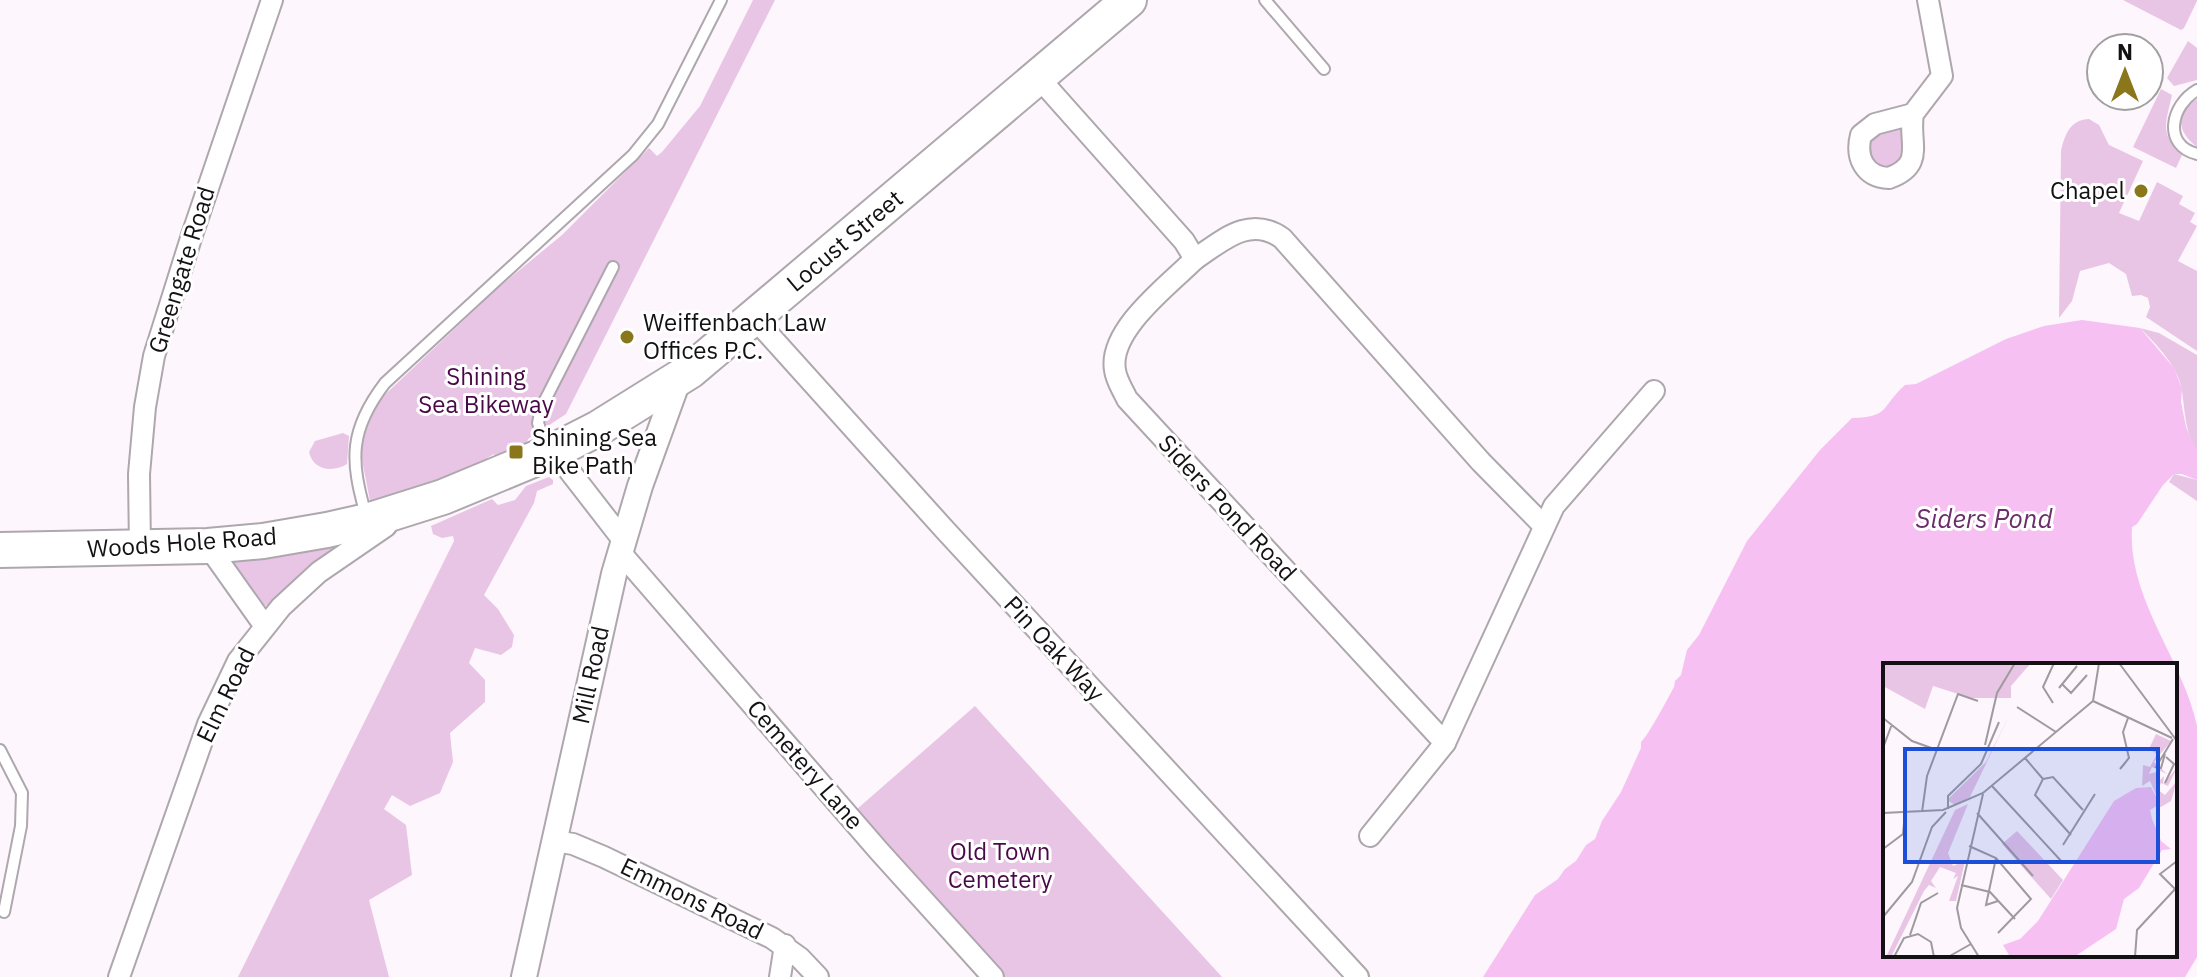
<svg xmlns="http://www.w3.org/2000/svg" width="2197" height="977" font-family="'IBM Plex Sans',sans-serif">
	<style>
		.green { fill: #e9c5e5 }
		.water { fill: #f6c0f2; fill-rule: evenodd }
		.lines { fill: none; stroke-linecap: round; stroke-linejoin: round }
		.service-casing { stroke: #aea7ad; stroke-width: 14 }
		.minor-casing { stroke: #aea7ad; stroke-width: 24 }
		.tertiary-casing { stroke: #aea7ad; stroke-width: 28 }
		.trunk-casing { stroke: #aea7ad; stroke-width: 38 }
		.service { stroke: #fff; stroke-width: 10 }
		.minor { stroke: #fff; stroke-width: 20 }
		.tertiary { stroke: #fff; stroke-width: 24 }
		.trunk { stroke: #fff; stroke-width: 34 }
		.poi-dot { fill: #8b771b; stroke: #fff; stroke-width: 3 }
		.labels { text-anchor: middle; stroke-width: 6; stroke-linejoin: round; paint-order: stroke }
		.poi-label { font-size: 24px; fill: #131113; stroke: #fff; text-anchor: start }
		.street-label { font-size: 24px; fill: #131113; stroke: #fff }
		.park-label { font-size: 24px; fill: #490948; stroke: #fff }
		.water-label { font-size: 26px; font-style: italic; fill: #6c2e6a; stroke: #fff }
		.inset-road { fill: none; stroke: #9f9a9f; stroke-width: 2 }
		.view { fill: #1d4ed8; fill-opacity: 0.15; stroke: #1d4ed8; stroke-width: 4 }
		.inset-edge { fill: none; stroke: #131113; stroke-width: 4 }
	</style>
	<rect width="100%" height="100%" fill="#fdf6fc"/>
	<g class="green">
		<polygon points="753,0 775,0 566,414 528,439 525,448 497,460 494,454 487,458 488,462 431,484 374,502 370,501 362,460 362,443 376,403 499,287 562,235 649,148 657,156 662,152 700,106"/>
		<polygon points="2123,0 2197,0 2197,1 2184,28 2181,30"/>
		<polygon points="2188,41 2197,48 2197,80 2174,86 2167,78"/>
		<path d="M 2161,89 L 2172,95 C 2166,123 2159,133 2182,155 L 2176,168 L 2133,147 Z"/>
		<path d="M 2197,99 L 2197,147 C 2178,133 2173,112 2197,99 Z"/>
		<path d="M 2089,119 L 2099,125 L 2109,145 L 2143,161 L 2119,213 L 2139,221 L 2157,182 L 2183,196 L 2179,204 L 2195,213 L 2190,222 L 2197,226 L 2178,261 L 2197,271 L 2197,351 L 2146,317 L 2150,307 L 2148,298 L 2141,295 L 2132,296 L 2126,274 L 2109,263 L 2080,271 L 2072,301 L 2059,318 L 2061,151 C 2065,134 2070,120 2089,119 Z"/>
		<polygon points="1898,127 1904,132 1906,157 1884,172 1868,157 1870,135"/>
		<path d="M 2140,328 L 2159,333 L 2197,355 L 2197,452 C 2185,432 2185,412 2182,391 C 2179,367 2156,344 2140,328 Z"/>
		<path d="M 343,433 L 349,436 L 347,464 C 332,473 313,470 309,452 L 315,441 Z"/>
		<polygon points="2174,474 2197,480 2197,501 2169,482"/>
		<polygon points="549,477 553,480 553,484 537,491 534,503 484,595 498,609 514,635 512,647 501,655 475,648 469,663 485,680 485,702 450,733 453,762 440,793 410,806 392,795 384,809 406,825 412,875 369,900 389,977 238,977 454,541 453,536 442,538 433,534 431,526 492,499 498,505 515,500 526,486"/>
		<polygon points="335,543 333,550 272,606 260,605 231,570 230,557"/>
		<polygon points="975,706 1222,977 977,977 841,823"/>
	</g>
	<path class="water" d="M 2082,320 L 2140,328 L 2174,368 L 2182,389 L 2181,402 L 2186,427 L 2197,452 L 2197,480 L 2182,474 L 2174,474 L 2163,485 L 2137,524 L 2132,527 C 2127,599 2183,659 2197,726 C 2197,746 2197,772 2197,793 C 2197,848 2197,903 2197,957 L 2185,977 L 1483,977 L 1535,895 L 1558,879 L 1565,869 L 1576,861 L 1586,845 L 1595,839 L 1602,821 L 1621,792 L 1641,748 L 1641,742 C 1648,736 1668,698 1674,687 L 1675,681 L 1681,675 L 1687,650 L 1699,635 L 1747,541 L 1820,450 L 1852,418 C 1891,417 1880,407 1905,385 L 1916,384 L 2006,339 L 2044,326 ZM 1885,665 L 2175,665 L 2175,955 L 1885,955 Z"/>
	<g class="lines">
		<g class="service-casing">
			<g id="service">
				<polyline points="1265,0 1324,69"/>
				<path d="M 2197,90 C 2171,105 2162,145 2197,154"/>
				<polyline points="547,449 538,423 541,408 613,267"/>
				<path d="M 366,515 C 350,460 349,430 385,383 L 633,155 L 658,124 L 721,0"/>
				<polyline points="0,750 22,793 21,826 4,912"/>
			</g>
		</g>
		<g class="minor-casing">
			<g id="minor">
				<path d="M 1038,77 L 1184,241 L 1195,259 C 1170,284 1108,330 1115,370 C 1116,380 1123,390 1127,399 L 1445,743"/>
				<path d="M 1913,114 C 1908,142 1926,165 1889,178 C 1865,177 1855,158 1861,135 L 1875,124 L 1913,114 L 1942,76 L 1928,0"/>
				<path d="M 1195,259 C 1222,241 1249,215 1282,238 L 1481,462 L 1544,526"/>
				<polyline points="754,318 945,530 1358,977"/>
				<polyline points="554,451 623,540"/>
				<polyline points="208,546 264,625"/>
				<polyline points="140,549 139,474 145,407 154,356 192,235 272,0"/>
				<polyline points="620,552 879,851 993,977"/>
				<polyline points="1370,836 1445,743 1554,506 1654,391"/>
				<polyline points="554,841 573,844 604,857 772,938 800,958 818,977"/>
				<polyline points="119,977 208,724 238,661 281,607 319,572 386,526"/>
				<polyline points="780,977 785,945"/>
			</g>
		</g>
		<g class="tertiary-casing">
			<polyline id="tertiary" points="524,977 614,574 640,486 679,378"/>
		</g>
		<g class="trunk-casing">
			<polyline id="trunk" points="0,550 208,546 263,541 327,530 367,521 443,497 554,451 597,429 690,371 1129,0"/>
		</g>
		<use href="#service" class="service"/>
		<use href="#minor" class="minor"/>
		<use href="#tertiary" class="tertiary"/>
		<use href="#trunk" class="trunk"/>
	</g>
	<g class="poi-dot">
		<circle cx="2141" cy="191" r="8"/>
		<circle cx="627" cy="337" r="8"/>
		<rect x="508" y="444" width="16" height="16" rx="4"/>
	</g>
	<g class="labels">
		<g class="poi-label">
			<text x="2125" y="199" text-anchor="end">Chapel</text>
			<text x="643" y="331">Weiffenbach Law<tspan x="643" dy="28">Offices P.C.</tspan></text>
			<text x="532" y="446">Shining Sea<tspan x="532" dy="28">Bike Path</tspan></text>
		</g>
		<g class="street-label">
			<text transform="translate(845 241) rotate(-40)" y="8">Locust Street</text>
			<text transform="translate(182 270) rotate(-73)" y="8">Greengate Road</text>
			<text transform="translate(1227 508) rotate(47)" y="8">Siders Pond Road</text>
			<text transform="translate(182 543) rotate(-4)" y="8">Woods Hole Road</text>
			<text transform="translate(1054 649) rotate(47)" y="8">Pin Oak Way</text>
			<text transform="translate(591 675) rotate(-78)" y="8">Mill Road</text>
			<text transform="translate(226 695) rotate(-64)" y="8">Elm Road</text>
			<text transform="translate(805 765) rotate(49)" y="8">Cemetery Lane</text>
			<text transform="translate(692 899) rotate(26)" y="8">Emmons Road</text>
		</g>
		<g class="park-label">
			<text x="486" y="385">Shining<tspan x="486" dy="28">Sea Bikeway</tspan></text>
			<text x="1000" y="860">Old Town<tspan x="1000" dy="28">Cemetery</tspan></text>
		</g>
		<g class="water-label">
			<text x="1984" y="528">Siders Pond</text>
		</g>
	</g>
	<g transform="translate(1883 663)">
		<rect width="294" height="294" fill="#fdf6fc"/>
		<path d="M 0,0 L 148,0 L 128,23 L 128,35 L 88,35 L 50,23 L 42,46 L 0,23 ZM 127,51 L 87,134 L 72,142 L 64,137 L 103,99 ZM 273,71 L 288,78 L 271,99 L 284,111 L 269,104 L 266,111 L 273,109 L 276,118 L 281,113 L 280,121 L 294,105 L 285,123 L 278,120 L 275,127 L 282,132 L 294,118 L 288,138 L 278,144 L 272,142 L 277,141 L 267,118 L 259,123 L 260,102 L 267,104 L 274,91 L 266,86 ZM 85,141 L 65,190 L 70,203 L 82,198 L 73,238 L 66,238 L 75,213 L 70,216 L 73,210 L 57,204 L 48,218 L 53,225 L 46,222 L 41,228 L 8,294 L 3,294 L 72,147 ZM 134,168 L 180,217 L 168,236 L 119,181 Z" fill="#e9c5e5"/>
		<path d="M 268,124 L 277,141 L 267,147 L 269,156 L 278,178 L 288,186 L 279,187 L 256,225 L 241,236 L 233,266 L 191,294 L 126,292 L 120,282 L 137,276 L 155,258 L 231,138 L 253,125 Z" fill="#f6c0f2"/>
		<path class="inset-road" d="M 236,0 L 294,78M 179,21 L 188,30 L 204,12M 176,25 L 194,3M 210,38 L 289,75M 170,40 L 160,24 L 171,0M 134,44 L 173,69M 0,55 L 29,78 L 54,87M 102,82 L 114,30 L 132,0M 0,85 L 9,61M 282,91 L 278,105 L 273,104 L 290,76M 142,95 L 160,116 L 152,132 L 188,172M 242,100 L 237,106 L 246,95 L 240,69 L 245,55M 160,116 L 170,114 L 200,147M 282,120 L 291,101 L 283,94M 109,123 L 180,200M 65,146 L 65,133 L 98,101 L 116,59M 39,149 L 44,113 L 75,31 L 95,38M 0,150 L 60,147 L 100,130 L 210,38 L 216,0M 94,150 L 150,213M 180,182 L 212,131M 86,183 L 113,195 L 148,236 L 115,270M 0,186 L 20,171 L 22,150M 113,195 L 103,242 L 115,238M 294,198 L 277,211 L 294,228M 78,222 L 107,229 L 132,256M 0,254 L 29,219 L 49,164 L 63,149M 27,272 L 38,240 L 55,230M 11,294 L 21,275 L 35,271 L 48,279 L 51,294M 65,294 L 88,281M 96,294 L 78,265 L 74,245 L 100,131M 252,294 L 254,267 L 294,224"/>
		<path class="view" d="M 22,86 L 275,86 L 275,199 L 22,199 Z"/>
		<rect width="294" height="294" class="inset-edge"/>
	</g>
	<g transform="translate(2125 72)"><circle r="38" fill="#ffffff" stroke="#a1a0a1" stroke-width="2"/>
	<path d="M0-6L14 30L0 20L-14 30Z" fill="#8b771b"/>
	<text y="-12" font-size="22" font-weight="bold" text-anchor="middle" fill="#131113">N</text>
	</g>
</svg>
